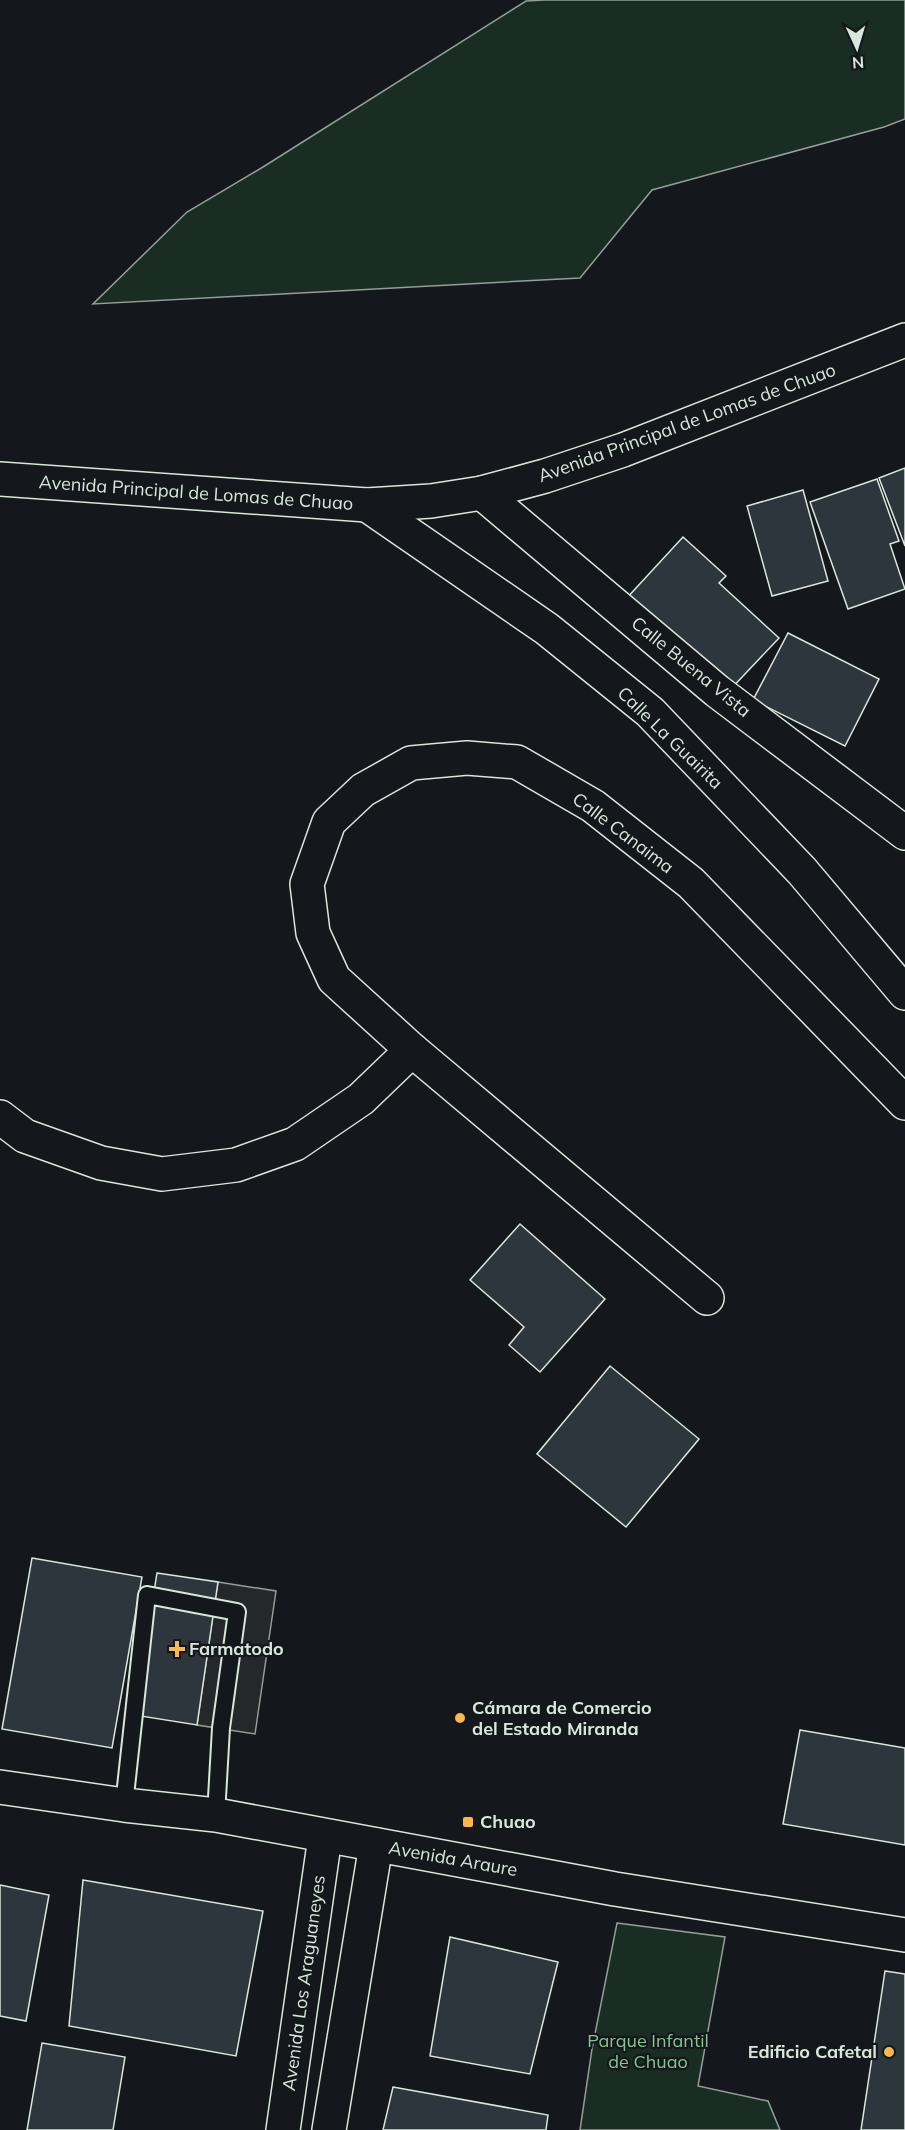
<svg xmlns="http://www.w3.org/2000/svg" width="905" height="2130" font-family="Mulish,sans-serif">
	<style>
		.green { fill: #1a2d24; stroke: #939e99; stroke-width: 1.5 }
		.parking { fill: #24282b; stroke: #939e99; stroke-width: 1.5 }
		.building { fill: #2c363c; stroke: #d8e6dc; stroke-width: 1.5 }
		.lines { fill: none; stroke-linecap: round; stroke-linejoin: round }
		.service-casing { stroke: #d8e6dc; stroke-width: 20 }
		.minor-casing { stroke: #d8e6dc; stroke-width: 36 }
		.tertiary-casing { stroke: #d8e6dc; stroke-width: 36 }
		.service { stroke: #14181c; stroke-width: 16 }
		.minor { stroke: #14181c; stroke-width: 33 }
		.tertiary { stroke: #14181c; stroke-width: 33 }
		.poi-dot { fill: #ffb74d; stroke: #14181c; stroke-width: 2 }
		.labels { text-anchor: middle; stroke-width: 4.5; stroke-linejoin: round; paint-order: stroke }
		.street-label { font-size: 18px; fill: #d8e6dc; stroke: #14181c }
		.poi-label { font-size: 18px; font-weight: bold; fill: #d8e6dc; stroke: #14181c; text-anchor: start }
		.park-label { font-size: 18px; fill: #8ac095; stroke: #14181c }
	</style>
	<rect width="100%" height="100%" fill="#14181c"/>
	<g class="green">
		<polygon points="544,0 905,0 905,119 884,127 652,190 580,278 93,304 187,212 263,167 526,1"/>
		<polygon points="617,1923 725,1937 698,2086 768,2101 780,2130 580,2130 592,2049"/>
	</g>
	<polygon class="parking" points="218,1582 276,1591 255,1734 197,1725"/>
	<g class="building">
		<polygon points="905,468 905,546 879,478"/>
		<polygon points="877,479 899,541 890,544 905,589 848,609 810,502"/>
		<polygon points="803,490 828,581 772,596 747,506"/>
		<polygon points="683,537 726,576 719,583 779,638 727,693 625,600"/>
		<polygon points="788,633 879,679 845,746 753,700"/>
		<polygon points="520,1224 605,1299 540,1372 509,1345 524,1327 470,1280"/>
		<polygon points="610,1366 699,1439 626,1527 537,1454"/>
		<polygon points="32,1558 142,1577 112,1748 2,1729"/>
		<polygon points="157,1573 218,1582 197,1725 134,1715"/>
		<polygon points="800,1730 905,1748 905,1845 783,1824"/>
		<polygon points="83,1880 263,1911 236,2056 69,2026"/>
		<polygon points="0,1885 49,1895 26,2021 0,2016"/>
		<polygon points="450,1937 558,1962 530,2074 430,2056"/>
		<polygon points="885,1971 905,1974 905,2130 861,2130"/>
		<polygon points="42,2043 125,2057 113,2130 27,2130"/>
		<polygon points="393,2087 548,2115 546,2130 383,2130"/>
	</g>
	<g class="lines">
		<g class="service-casing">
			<polyline id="service" points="124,1805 147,1595 237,1612 221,1728 216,1815"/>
		</g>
		<g class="minor-casing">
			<g id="minor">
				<polyline points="0,479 367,505 431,501 482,493 545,476 623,450 905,340"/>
				<polyline points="482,493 717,691 905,833"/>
				<polyline points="367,505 547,629 650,712 802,871 905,993"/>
				<polyline points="0,1117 25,1136 101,1163 162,1174 236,1165 295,1144 361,1099 412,1050"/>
				<polyline points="707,1298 412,1050 334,979 313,933 307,884 329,822 363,790 411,763 467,758 517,762 593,806 691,883 905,1103"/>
				<polyline points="283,2130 325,1837"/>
				<polyline points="329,2130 376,1845"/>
			</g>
		</g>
		<g class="tertiary-casing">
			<polyline id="tertiary" points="0,1787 124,1805 216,1815 615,1889 905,1935"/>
		</g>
		<use href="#service" class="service"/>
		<use href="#minor" class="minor"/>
		<use href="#tertiary" class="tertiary"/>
	</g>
	<g class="poi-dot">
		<path d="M174 1640h6v6h6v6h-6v6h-6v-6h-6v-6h6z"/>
		<circle cx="460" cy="1718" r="6"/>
		<rect x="462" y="1816" width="12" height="12" rx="3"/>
		<circle cx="889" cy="2052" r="6"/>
	</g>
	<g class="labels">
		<g class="street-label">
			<text transform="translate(687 423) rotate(-20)" y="6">Avenida Principal de Lomas de Chuao</text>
			<text transform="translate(196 493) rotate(4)" y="6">Avenida Principal de Lomas de Chuao</text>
			<text transform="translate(691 667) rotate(39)" y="6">Calle Buena Vista</text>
			<text transform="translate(670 738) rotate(44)" y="6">Calle La Guairita</text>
			<text transform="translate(623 833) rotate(37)" y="6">Calle Canaima</text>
			<text transform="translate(453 1859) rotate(10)" y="6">Avenida Araure</text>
			<text transform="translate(304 1983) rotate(-82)" y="6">Avenida Los Araguaneyes</text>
		</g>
		<g class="poi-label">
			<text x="189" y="1655">Farmatodo</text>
			<text x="472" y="1714">Cámara de Comercio<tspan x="472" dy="21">del Estado Miranda</tspan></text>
			<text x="480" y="1828">Chuao</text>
			<text x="877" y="2058" text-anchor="end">Edificio Cafetal</text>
		</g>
		<g class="park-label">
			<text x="648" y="2047">Parque Infantil<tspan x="648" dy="21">de Chuao</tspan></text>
		</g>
	</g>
	<g transform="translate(857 48) rotate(176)" stroke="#14181c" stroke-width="4.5" paint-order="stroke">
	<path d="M0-4.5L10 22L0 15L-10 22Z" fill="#d8e6dc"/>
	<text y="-9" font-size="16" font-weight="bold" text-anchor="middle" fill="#d8e6dc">N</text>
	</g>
</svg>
